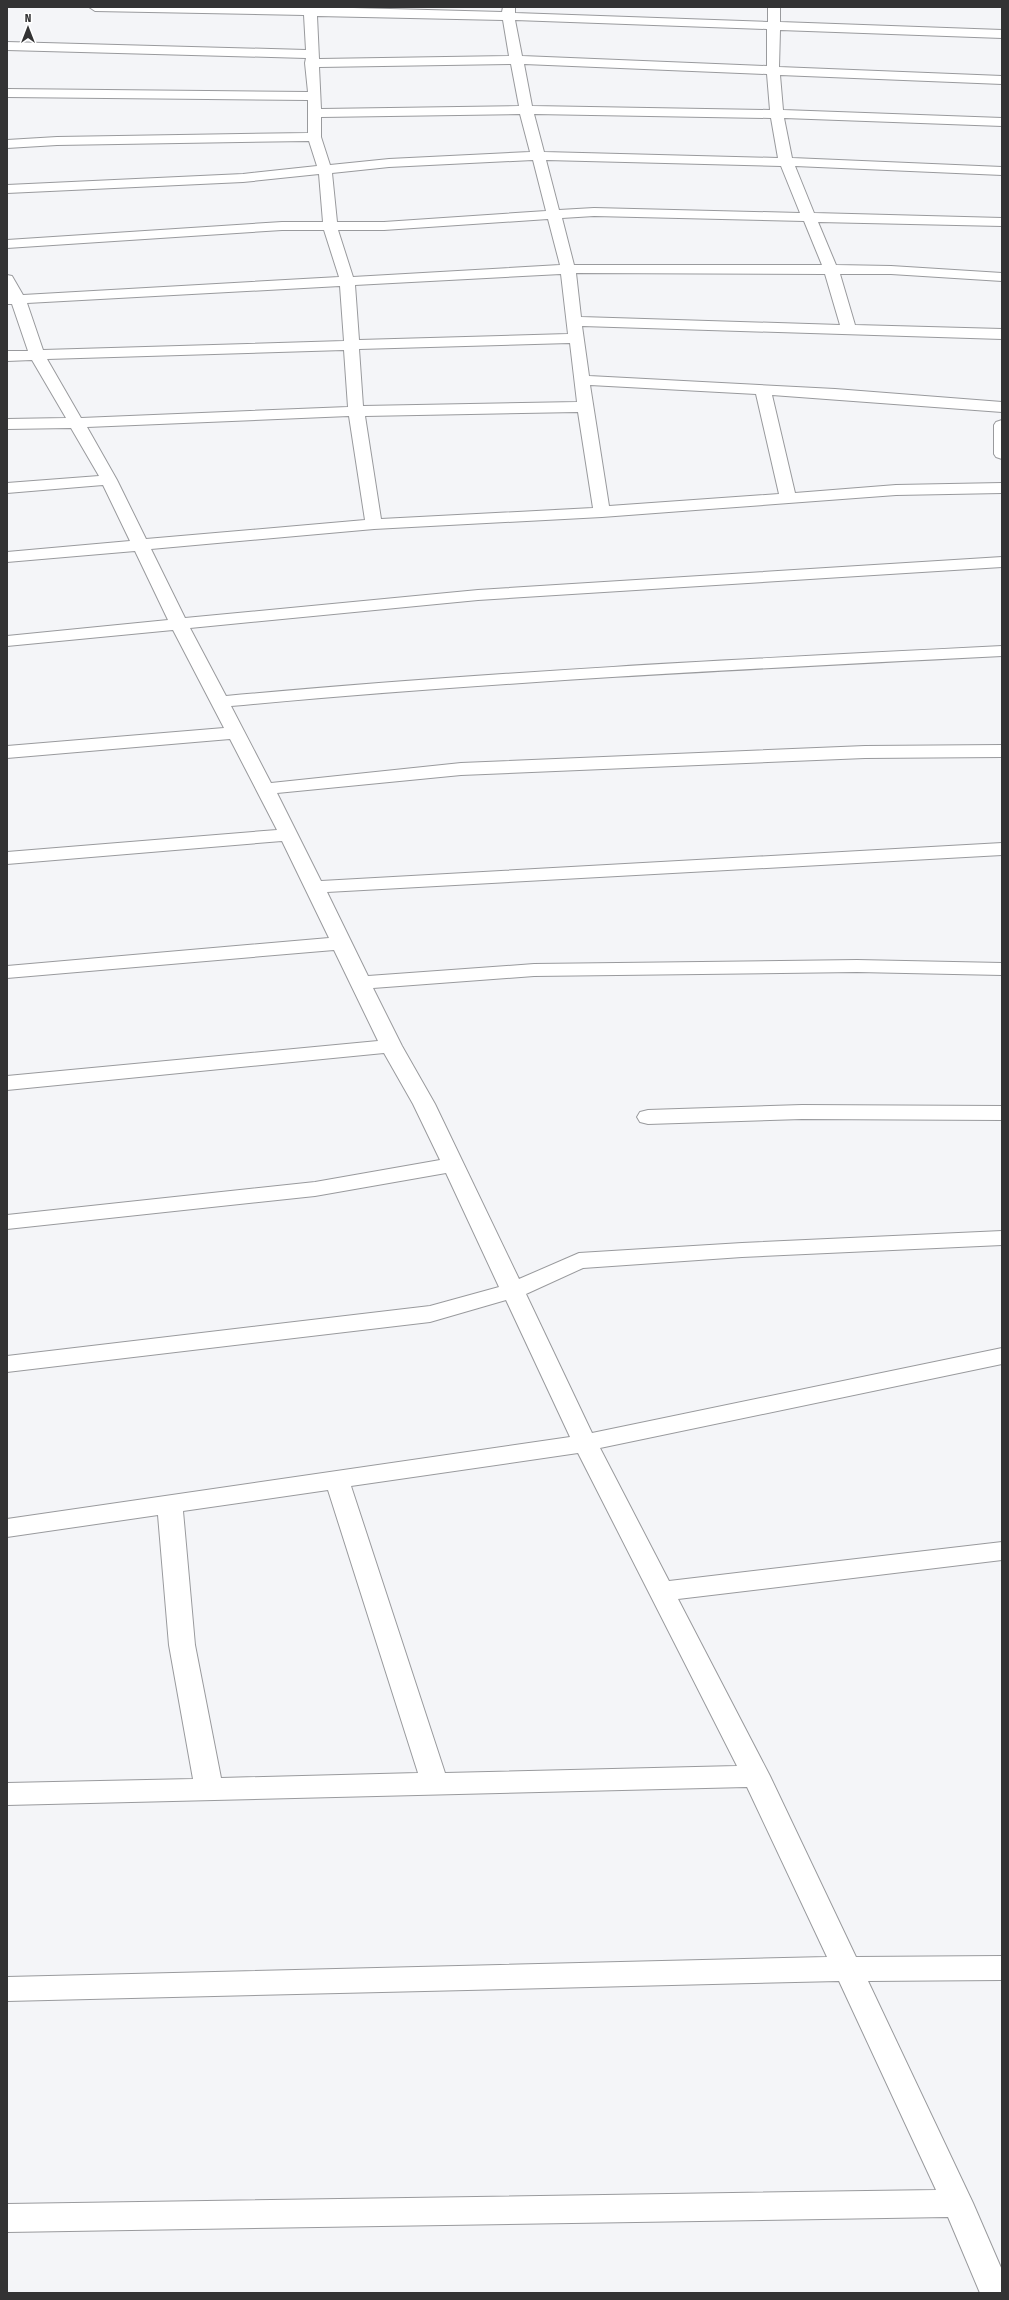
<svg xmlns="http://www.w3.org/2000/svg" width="1009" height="2300" font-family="'Fira Sans Condensed',sans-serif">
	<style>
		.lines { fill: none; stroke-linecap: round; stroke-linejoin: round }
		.street-casing { stroke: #999a9d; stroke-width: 2 }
		.street { fill: #fff; fill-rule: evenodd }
	</style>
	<rect width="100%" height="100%" fill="#f4f5f8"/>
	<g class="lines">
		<g class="street-casing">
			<g id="street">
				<path d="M 89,7 L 316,7 L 502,12 L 503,7 L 515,7 L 515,13 L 768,22 L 768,7 L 780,7 L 780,22 L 1002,30 L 1002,38 L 780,30 L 779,67 L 1002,76 L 1002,84 L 780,75 L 783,110 L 1002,118 L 1002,126 L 784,118 L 792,158 L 1002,167 L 1002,175 L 795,166 L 814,213 L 1002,218 L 1002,226 L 818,222 L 836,265 L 891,266 L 1002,273 L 1002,281 L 891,274 L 840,274 L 855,325 L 1002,329 L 1002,339 L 582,326 L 589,376 L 835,389 L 1002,402 L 1002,412 L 772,395 L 795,493 L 896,485 L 1002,483 L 1002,493 L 896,495 L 602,517 L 374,529 L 151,549 L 185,618 L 478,590 L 1002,557 L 1002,567 L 478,600 L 190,628 L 226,696 C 484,672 743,659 1002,646 L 1002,656 C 745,669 488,682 231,706 L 271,783 L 461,763 L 865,746 L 1002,745 L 1002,757 L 865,758 L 461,775 L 277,793 L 321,881 L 1002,843 L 1002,855 L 327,892 L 368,976 L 534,964 L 857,960 L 1002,963 L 1002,975 L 857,972 L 534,976 L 373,988 L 402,1046 L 435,1104 L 519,1279 L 579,1253 L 742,1243 L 1002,1231 L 1002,1245 L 742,1257 L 583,1268 L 526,1294 L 592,1433 L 1002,1348 L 1002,1364 L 600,1448 L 669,1581 L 1002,1542 L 1002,1560 L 678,1599 L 770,1776 L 856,1957 L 1002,1956 L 1002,1980 L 868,1981 L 973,2203 L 1002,2270 L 1002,2293 L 980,2293 L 948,2217 L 7,2232 L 7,2204 L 936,2190 L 839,1981 L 7,2001 L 7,1977 L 827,1957 L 747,1787 L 7,1805 L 7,1783 L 193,1779 L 169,1645 L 158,1515 L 7,1537 L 7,1519 L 570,1437 L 506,1300 L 430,1322 L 7,1372 L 7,1356 L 430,1306 L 499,1287 L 446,1173 L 315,1196 L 7,1229 L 7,1215 L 315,1182 L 440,1160 L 413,1104 L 384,1053 L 7,1090 L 7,1076 L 378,1041 L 334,950 L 7,978 L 7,966 L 329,938 L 282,841 L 7,864 L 7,852 L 277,830 L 230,739 L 7,758 L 7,746 L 224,728 L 173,630 L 7,646 L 7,636 L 168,620 L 135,551 L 7,562 L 7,552 L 130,541 L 103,485 L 7,493 L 7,483 L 99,476 L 71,428 L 7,429 L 7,419 L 66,418 L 32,360 L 7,361 L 7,351 L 28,351 L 12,304 L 7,304 L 7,275 L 12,276 L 23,295 L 339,277 L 324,230 L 282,230 L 7,248 L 7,240 L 282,222 L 323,222 L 319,174 L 243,182 L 7,193 L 7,185 L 243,174 L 317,166 L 309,141 L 57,145 L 7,148 L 7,140 L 57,137 L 308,133 L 308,100 L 7,97 L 7,89 L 308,92 L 305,63 L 306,58 L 7,50 L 7,42 L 306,50 L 304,15 L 95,11 ZM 317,16 L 503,20 L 509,56 L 319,59 ZM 515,20 L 767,29 L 767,66 L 522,56 ZM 511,64 L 519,106 L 321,109 L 319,67 ZM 524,64 L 767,74 L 770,110 L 532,106 ZM 520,114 L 530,152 L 389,159 L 330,165 L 321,137 L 321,117 ZM 534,114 L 771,118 L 778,158 L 544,152 ZM 533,160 L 546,211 L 384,222 L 337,222 L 332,173 L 389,167 ZM 546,160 L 781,166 L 800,213 L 594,208 L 559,210 ZM 594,216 L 804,221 L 822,265 L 574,265 L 562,218 ZM 548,219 L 560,265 L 353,277 L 338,230 L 384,230 ZM 576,273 L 825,274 L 840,325 L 581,317 ZM 561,274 L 568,334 L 359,340 L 355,285 ZM 340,286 L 344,341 L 43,350 L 27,303 ZM 570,343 L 577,402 L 363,406 L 359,349 ZM 344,350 L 348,407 L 81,418 L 47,359 ZM 590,385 L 756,394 L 779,494 L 609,506 ZM 578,412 L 593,508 L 381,519 L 365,416 ZM 349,416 L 365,520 L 146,539 L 117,480 L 87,427 ZM 578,1453 L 737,1766 L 445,1773 L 351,1486 ZM 328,1490 L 418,1773 L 221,1778 L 195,1645 L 183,1511 Z"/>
				<polygon points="1002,420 1002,459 996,457 994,454 994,425 996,422"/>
				<polygon points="802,1105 1002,1106 1002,1120 802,1119 648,1124 640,1122 637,1117 640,1112 648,1110"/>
			</g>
		</g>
		<use href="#street" class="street"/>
	</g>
	<rect width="1009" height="2300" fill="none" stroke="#333334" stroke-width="16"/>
	<g transform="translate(28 28)" stroke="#ffffff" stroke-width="3" paint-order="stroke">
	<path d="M0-3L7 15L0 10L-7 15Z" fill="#333334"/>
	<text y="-6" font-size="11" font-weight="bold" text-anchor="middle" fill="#333334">N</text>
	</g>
</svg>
